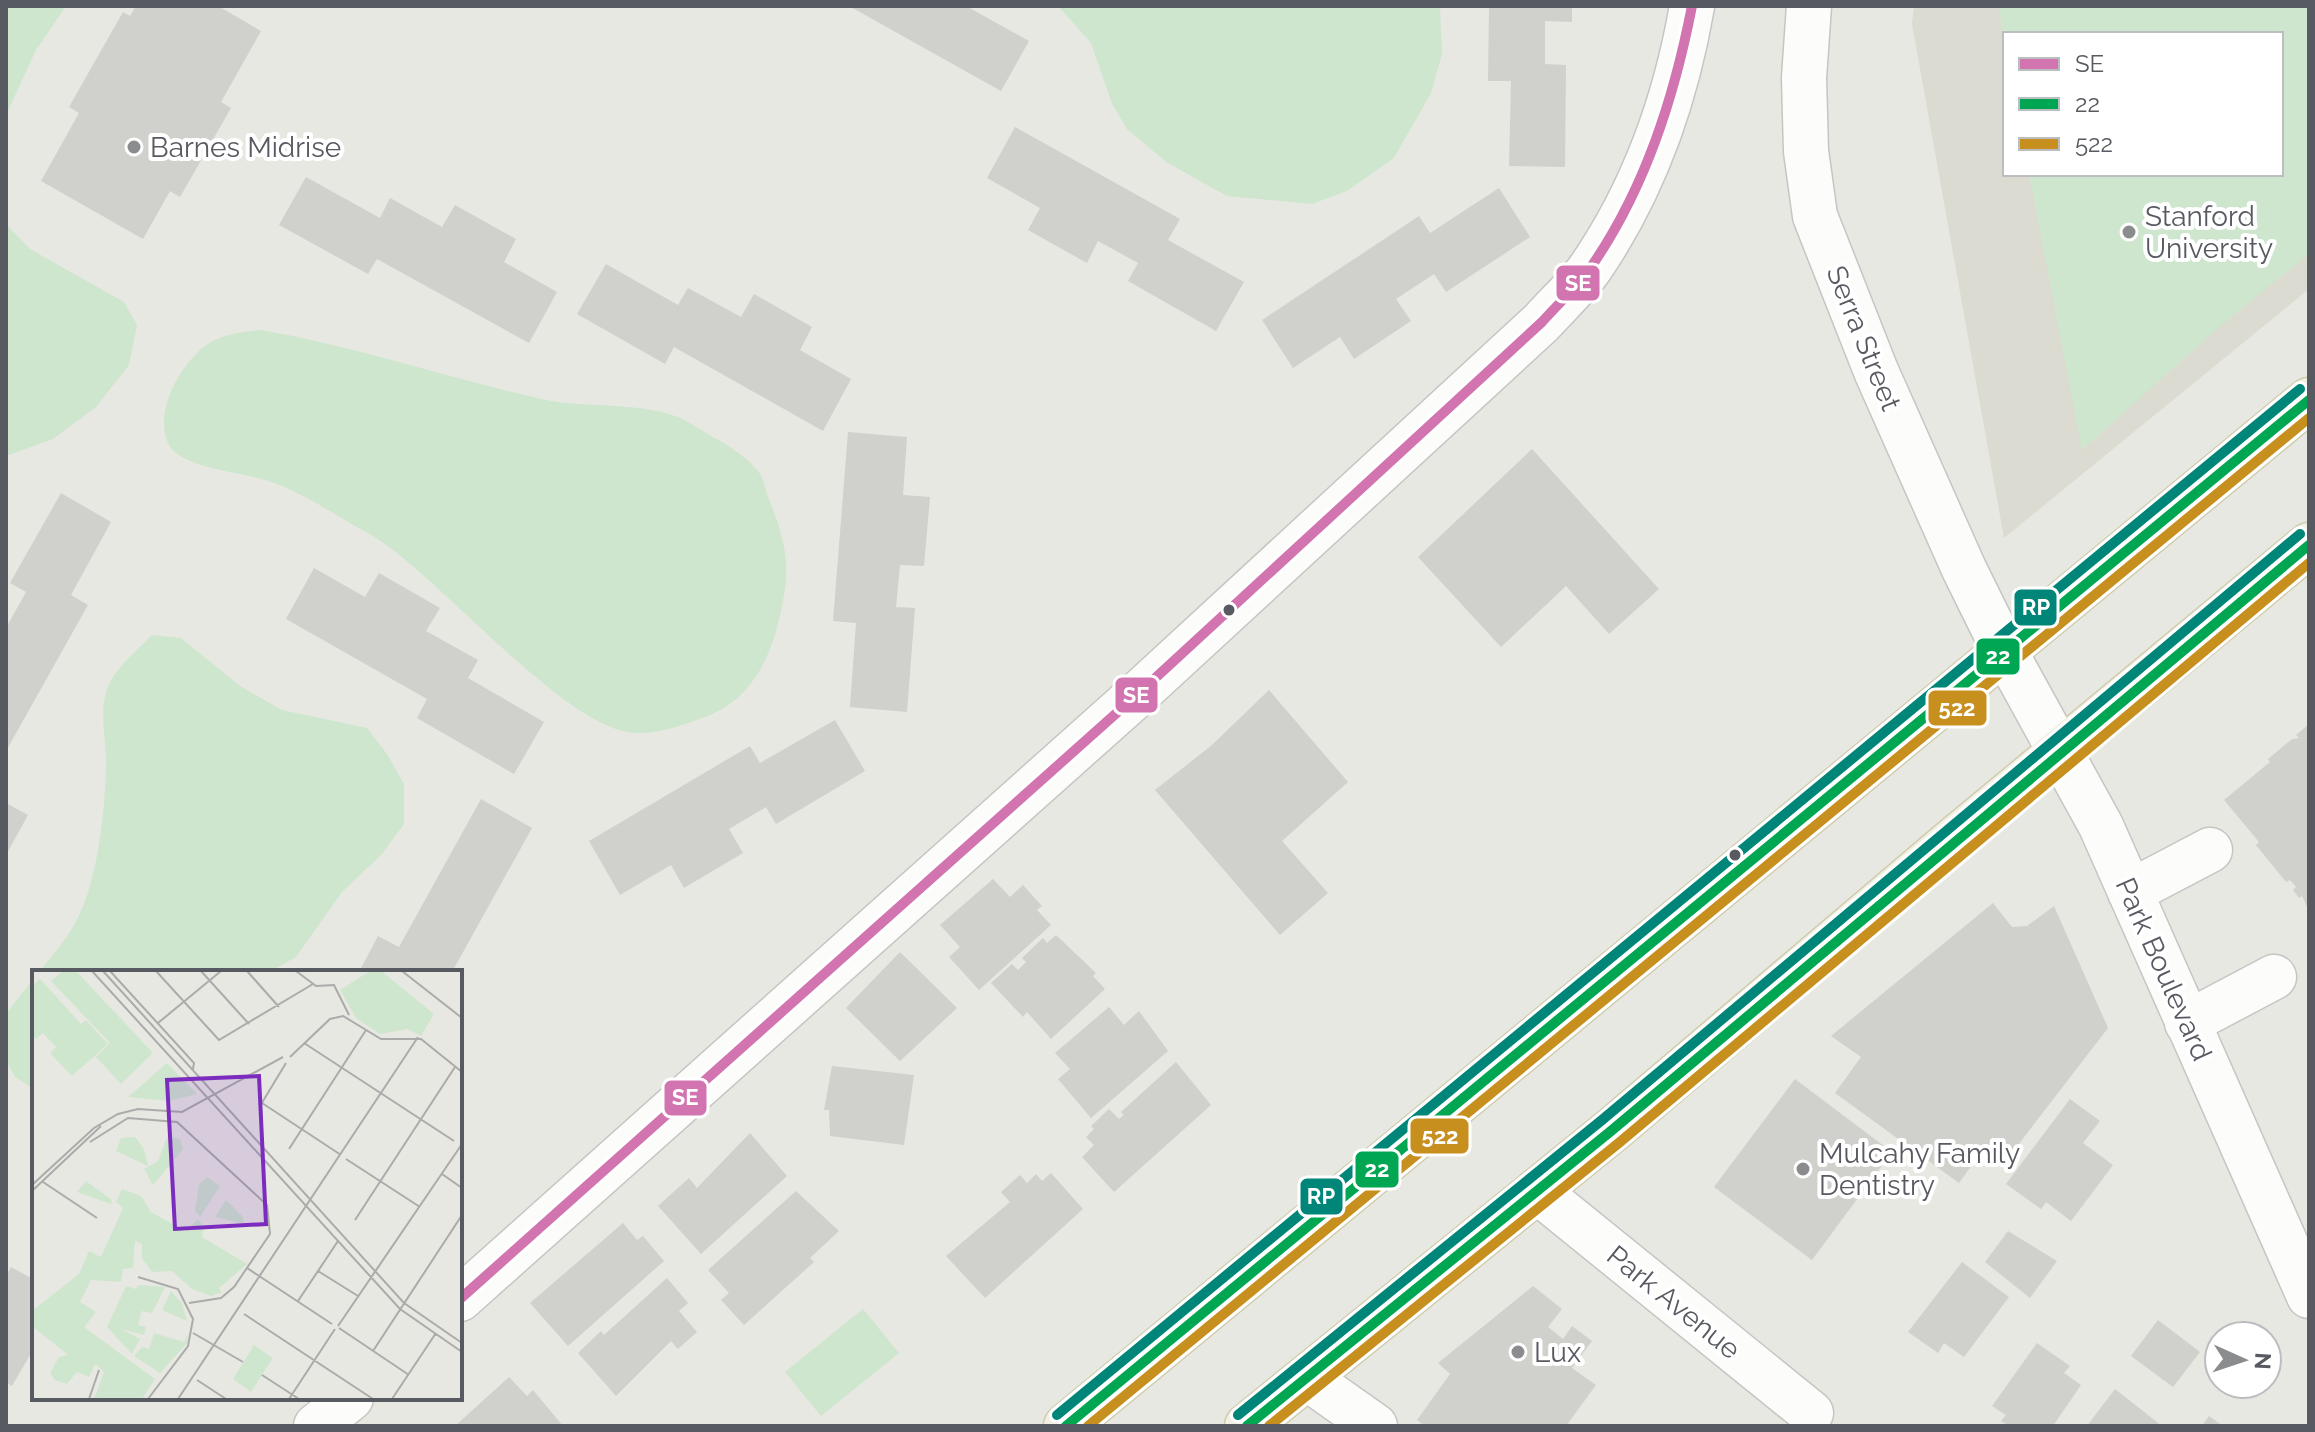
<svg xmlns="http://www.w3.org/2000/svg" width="2315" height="1432" font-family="Raleway,sans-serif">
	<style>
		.education { fill: #dcdbd1; fill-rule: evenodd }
		.green { fill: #cee6ce }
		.building { fill: #d0d0cc }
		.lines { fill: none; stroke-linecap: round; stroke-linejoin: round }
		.minor-casing { stroke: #c5c6c4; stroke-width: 47 }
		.major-casing { stroke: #d1ccae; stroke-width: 47 }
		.minor { stroke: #fcfcfb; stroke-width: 44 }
		.major { stroke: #f1f0e5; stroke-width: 44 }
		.bus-1-casing { stroke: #fff; stroke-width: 16 }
		.bus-2-casing { stroke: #fff; stroke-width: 16 }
		.bus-3-casing { stroke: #fff; stroke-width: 16 }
		.bus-4-casing { stroke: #fff; stroke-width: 16 }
		.bus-1 { stroke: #d174af; stroke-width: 10 }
		.bus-2 { stroke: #00a651; stroke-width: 10 }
		.bus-3 { stroke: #c78f1d; stroke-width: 10 }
		.bus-4 { stroke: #008579; stroke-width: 10 }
		.poi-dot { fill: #8a8c8e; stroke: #fff; stroke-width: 3 }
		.bus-dot { fill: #585a61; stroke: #fff; stroke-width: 3 }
		.labels { text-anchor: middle; stroke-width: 8; stroke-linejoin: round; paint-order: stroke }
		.poi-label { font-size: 28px; fill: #585a61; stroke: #fff; text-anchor: start }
		.street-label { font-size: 28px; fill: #585a61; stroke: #fff }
		.inset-road { fill: none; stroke: #aaabaa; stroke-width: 2 }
		.view { fill: #7b2cbf; fill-opacity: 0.15; stroke: #7b2cbf; stroke-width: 4 }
		.inset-edge { fill: none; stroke: #585a61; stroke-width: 4 }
		.line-badge { stroke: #fff; stroke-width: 3 }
		.badge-label { font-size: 22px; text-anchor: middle; font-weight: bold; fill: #fff }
	</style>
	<rect width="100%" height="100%" fill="#e8e8e2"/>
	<path class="education" d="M 1914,6 L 2309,6 L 2309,289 L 2004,538 L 1912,24 ZM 2005,34 L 2281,34 L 2281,174 L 2005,174 Z"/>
	<g class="green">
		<polygon points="6,6 66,6 36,50 6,115"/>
		<polygon points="1058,6 1440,6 1442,54 1431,93 1394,158 1347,191 1312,204 1227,196 1166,162 1127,129 1112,104 1091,43"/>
		<polygon points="1999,6 2309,6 2309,254 2220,326 2082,450 2029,174 2281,174 2281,34 2005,34 2005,50"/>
		<polygon points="6,224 30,249 124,302 137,325 129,365 96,407 53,439 6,456"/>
		<path d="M 260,330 C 355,346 448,378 542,399 C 586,409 635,401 678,417 C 690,422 702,431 713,437 C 728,445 748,458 758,471 C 763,477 765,487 767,494 C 781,529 791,557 784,595 C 776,646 757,698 705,717 C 683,725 659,734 635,733 C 562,729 437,571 366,532 C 335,515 299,490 265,480 C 241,472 181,468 169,445 C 151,412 184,356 213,341 C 228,333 244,332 260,330 Z"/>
		<path d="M 152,635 L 181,638 L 240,686 L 282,710 L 367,728 L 387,754 L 404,784 L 404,824 L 382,854 L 342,892 L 296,957 L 269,972 L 39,972 C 53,954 68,938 78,917 C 98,879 105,809 106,766 C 107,741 99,718 106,692 C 112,670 137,651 152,635 Z"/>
		<polygon points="34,978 34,1089 15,1077 6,1061 6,1014"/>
		<polygon points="863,1309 899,1353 821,1416 785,1372"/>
	</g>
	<g class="building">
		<polygon points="136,6 218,6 261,31 221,102 231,108 180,197 170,191 143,239 41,181 79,113 69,107 123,12 130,16"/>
		<polygon points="849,6 966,6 1029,41 1001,91"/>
		<polygon points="1489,6 1572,6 1572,22 1545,21 1545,64 1566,65 1565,167 1509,166 1511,81 1488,81"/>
		<polygon points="1015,127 1180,219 1168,240 1244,282 1216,331 1128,281 1138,263 1098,241 1087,263 1028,230 1040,208 987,178"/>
		<polygon points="306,177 380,218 390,198 442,227 455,205 516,239 504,262 557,292 529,343 377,259 368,274 279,225"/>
		<polygon points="1499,188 1530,237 1446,292 1434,274 1396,299 1411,321 1354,359 1340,337 1293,368 1262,320 1419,216 1430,233"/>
		<polygon points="606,264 678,305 688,288 741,317 754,294 812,327 800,350 851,379 823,431 674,347 665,364 577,314"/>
		<polygon points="848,432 907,437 903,495 930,497 924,566 900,565 896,607 915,608 907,712 850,707 856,623 833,621"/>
		<polygon points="1532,449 1659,589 1609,634 1566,586 1501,647 1418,557"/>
		<polygon points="61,493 111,522 71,595 88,605 6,751 6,628 26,592 10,583"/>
		<polygon points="314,568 365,597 379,573 440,608 426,631 478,660 468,678 544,722 514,774 417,718 427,699 286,619"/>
		<polygon points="1269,690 1348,782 1282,841 1328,893 1280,935 1155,790 1212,745"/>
		<polygon points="835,720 865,771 776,824 766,807 729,829 743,853 684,888 671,865 620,895 589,841 750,746 760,763"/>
		<polygon points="2309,724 2307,815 2309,911 2302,896 2299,898 2293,890 2296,887 2290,880 2286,882 2256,845 2259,842 2224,800 2270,762 2268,759 2292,739 2299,738 2296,735"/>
		<polygon points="481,799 532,828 452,972 359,972 378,936 399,947"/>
		<polygon points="6,803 28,815 6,855"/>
		<polygon points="993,879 1010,897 1023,885 1042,906 1037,910 1051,925 979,990 949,957 960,947 940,925"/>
		<polygon points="1993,903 2012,927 2027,926 2054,906 2108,1028 2005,1162 1985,1147 1959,1183 1835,1093 1861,1057 1831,1036"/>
		<polygon points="1056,935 1096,973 1093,976 1105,989 1051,1039 1027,1012 1023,1017 991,983 1012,964 1018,970 1026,962 1022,958 1043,938 1047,943"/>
		<polygon points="900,952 957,1008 900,1061 846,1008"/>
		<polygon points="1109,1007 1124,1025 1139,1011 1168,1051 1091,1118 1058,1079 1070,1069 1055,1053"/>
		<polygon points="1176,1062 1211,1105 1114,1192 1082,1157 1094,1145 1086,1137 1094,1129 1091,1126 1109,1109 1119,1119 1124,1115 1121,1112"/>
		<polygon points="832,1066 914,1075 904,1145 830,1136 829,1110 824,1110"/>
		<polygon points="1795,1079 1892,1152 1812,1260 1714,1187"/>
		<polygon points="2070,1099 2100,1121 2083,1143 2113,1165 2071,1221 2046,1202 2041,1209 2006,1184"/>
		<polygon points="750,1133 787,1176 701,1254 658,1206 689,1178 697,1188"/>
		<polygon points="1051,1173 1083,1209 985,1298 946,1256 1010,1202 1001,1192 1020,1175 1027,1183 1036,1174 1042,1181"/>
		<polygon points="796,1191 839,1231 810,1258 814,1262 744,1325 721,1300 729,1293 708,1270"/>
		<polygon points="623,1223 637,1240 643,1236 664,1261 568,1346 530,1303"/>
		<polygon points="2008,1231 2057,1261 2030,1298 1985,1262"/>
		<polygon points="1962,1262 2009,1297 1964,1357 1944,1343 1938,1353 1908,1332"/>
		<polygon points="11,1267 31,1278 34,1273 34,1348 12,1386 6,1382 6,1276"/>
		<polygon points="667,1278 688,1303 679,1311 697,1332 678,1349 671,1341 616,1396 578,1353 601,1331 604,1335"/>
		<polygon points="1533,1286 1562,1309 1548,1327 1563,1339 1572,1326 1592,1341 1572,1368 1596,1385 1566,1426 1425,1426 1417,1420 1450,1374 1438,1363"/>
		<polygon points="2158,1320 2200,1352 2173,1387 2131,1356"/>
		<polygon points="2037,1343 2070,1366 2064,1373 2081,1385 2053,1426 2009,1426 2001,1421 2006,1415 1992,1406"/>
		<polygon points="509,1377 527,1396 533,1390 563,1426 455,1426"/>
		<polygon points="2115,1389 2162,1426 2087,1426"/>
		<polygon points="2209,1416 2223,1426 2202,1426"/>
	</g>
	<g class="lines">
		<g class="minor-casing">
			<g id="minor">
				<polyline points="1809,6 1804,78 1806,151 1815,216 1876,371 1964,569 2004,650 2101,826 2309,1296"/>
				<polyline points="2130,892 2210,850"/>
				<polyline points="2187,1023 2274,977"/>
				<polyline points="1537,1191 1811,1413"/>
				<path d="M 460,1299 L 1139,693 L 1542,322 C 1558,304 1577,287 1591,267 C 1644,189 1676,99 1692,6"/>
				<polyline points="1307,1378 1375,1426"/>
				<polyline points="316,1426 351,1398"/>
			</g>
		</g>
		<g class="major-casing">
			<g id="major">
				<polyline points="1066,1426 2309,400"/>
				<polyline points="1247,1426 1611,1131 1951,842 2309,545"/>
			</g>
		</g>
		<use href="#minor" class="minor"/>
		<use href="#major" class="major"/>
		<g class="bus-1-casing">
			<path id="bus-1" d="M 460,1299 L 1139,693 L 1542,322 C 1558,304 1577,287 1591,267 C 1645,189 1674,98 1692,6"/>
		</g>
		<g class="bus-2-casing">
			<g id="bus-2">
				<polyline points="1066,1426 2309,400"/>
				<polyline points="1247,1426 1611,1131 2309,545"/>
			</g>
		</g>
		<g class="bus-3-casing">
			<g id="bus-3">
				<polyline points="1088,1426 2309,418"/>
				<polyline points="1269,1426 1620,1142 2309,563"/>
			</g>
		</g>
		<g class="bus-4-casing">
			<g id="bus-4">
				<polyline points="1057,1415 2300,389"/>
				<polyline points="1238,1415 1602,1120 2300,534"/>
			</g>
		</g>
		<use href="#bus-1" class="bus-1"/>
		<use href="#bus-2" class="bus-2"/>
		<use href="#bus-3" class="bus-3"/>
		<use href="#bus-4" class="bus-4"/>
	</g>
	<g class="poi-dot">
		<circle cx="134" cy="147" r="8"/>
		<circle cx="2129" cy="232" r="8"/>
		<circle cx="1803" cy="1169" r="8"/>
		<circle cx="1518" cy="1352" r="8"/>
	</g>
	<g class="bus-dot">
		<circle cx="1229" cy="610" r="7"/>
		<circle cx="1735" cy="855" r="7"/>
	</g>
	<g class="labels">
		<g class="poi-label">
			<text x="150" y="157">Barnes Midrise</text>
			<text x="2145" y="226">Stanford<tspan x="2145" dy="32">University</tspan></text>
			<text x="1819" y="1163">Mulcahy Family<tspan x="1819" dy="32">Dentistry</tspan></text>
			<text x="1534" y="1362">Lux</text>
		</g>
		<g class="street-label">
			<text transform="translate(1864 338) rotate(68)" y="10">Serra Street</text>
			<text transform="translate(2164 969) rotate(66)" y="10">Park Boulevard</text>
			<text transform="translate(1674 1302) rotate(39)" y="10">Park Avenue</text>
		</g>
	</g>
	<g transform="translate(32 970)">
		<rect width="430" height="430" fill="#e8e8e2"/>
		<path d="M 31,1 L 44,1 L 121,83 L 89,114 L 64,87 L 78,73 L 19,11 ZM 338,1 L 349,1 L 402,44 L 389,66 L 375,59 L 348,64 L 324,48 L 308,20 ZM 8,9 L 49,54 L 54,50 L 76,74 L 40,106 L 18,83 L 24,77 L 11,63 L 4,69 L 0,65 L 0,16 ZM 135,93 L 165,124 L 137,131 L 96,127 ZM 103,167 L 112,179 L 116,196 L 84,181 L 89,168 ZM 135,167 L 148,169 L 151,179 L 121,215 L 112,199 L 126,191 ZM 175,207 L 188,216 L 168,247 L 163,241 L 167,214 ZM 54,211 L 80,230 L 79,234 L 45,222 ZM 90,219 L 109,226 L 119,242 L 153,261 L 166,249 L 172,257 L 170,267 L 215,294 L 187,318 L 190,322 L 179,326 L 160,319 L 140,301 L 120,302 L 110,288 L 110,274 L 103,271 L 101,298 L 91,299 L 89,312 L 59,310 L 48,332 L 64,342 L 52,357 L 123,409 L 110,429 L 62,429 L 72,402 L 63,394 L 57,407 L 45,402 L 35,414 L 23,410 L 18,403 L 27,387 L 36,385 L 0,356 L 0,341 L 47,304 L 57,281 L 69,287 L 91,238 L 84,232 ZM 194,230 L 211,247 L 212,254 L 183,247 ZM 107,315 L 133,317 L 120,343 L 110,341 L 106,355 L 114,357 L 112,365 L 89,359 L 108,369 L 100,384 L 75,357 L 94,316 L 104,319 ZM 139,321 L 150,333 L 155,351 L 130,340 ZM 122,363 L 152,372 L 156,364 L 155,373 L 128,403 L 102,386 L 110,377 L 117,379 ZM 222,375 L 241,388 L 219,422 L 201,409 Z" fill="#cee6ce"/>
		<path class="inset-road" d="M 60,1 L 368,339 L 430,382M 71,1 L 372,333 L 430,373M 78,1 L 162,93 L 161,99M 124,1 L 187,70 L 281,14M 169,1 L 217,54M 215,1 L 247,37M 264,1 L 284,16 L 302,15 L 317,45M 370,1 L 430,48M 126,53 L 189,1M 272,73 L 422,171M 258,87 L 298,49 L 311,46 L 349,69 L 389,69 L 430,102M 230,133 L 309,185M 228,136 L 254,93M 58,172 L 96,148 L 145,152 L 235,235 L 238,264 L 202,317 L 189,328 L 157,333M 257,179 L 334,60M 314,189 L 388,237M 410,204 L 430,218M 11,212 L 65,248M 0,215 L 62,158 L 86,144 L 106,139 L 150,142 L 251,87M 0,221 L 69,156M 323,250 L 423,97M 215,298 L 300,354M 286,301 L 326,326M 106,307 L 146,319 L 161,349 L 156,376 L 116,429M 266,331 L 306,271M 212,344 L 341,429M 306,356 L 430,174M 307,358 L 377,405M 161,363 L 211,392M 341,381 L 430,245M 230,405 L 267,429M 165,410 L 194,429M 57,429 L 67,400M 146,429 L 386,67M 257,429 L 303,359M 360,429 L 404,363"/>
		<path class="view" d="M 227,106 L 234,254 L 143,259 L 135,110 Z"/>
		<rect width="430" height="430" class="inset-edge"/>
	</g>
	<g class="line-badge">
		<rect x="1555" y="264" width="46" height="38" rx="8" fill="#d174af"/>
		<rect x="2013" y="588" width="45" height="39" rx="8" fill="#008579"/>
		<rect x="1975" y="637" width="46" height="39" rx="8" fill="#00a651"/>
		<rect x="1114" y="676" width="45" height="38" rx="8" fill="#d174af"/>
		<rect x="1927" y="689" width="61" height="38" rx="8" fill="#c78f1d"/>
		<rect x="663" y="1079" width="45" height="38" rx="8" fill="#d174af"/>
		<rect x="1409" y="1117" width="61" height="38" rx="8" fill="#c78f1d"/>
		<rect x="1354" y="1150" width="46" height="39" rx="8" fill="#00a651"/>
		<rect x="1299" y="1177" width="45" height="39" rx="8" fill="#008579"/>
	</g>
	<g class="badge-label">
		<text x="1578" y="291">SE</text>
		<text x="2036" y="615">RP</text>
		<text x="1998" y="664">22</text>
		<text x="1136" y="703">SE</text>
		<text x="1957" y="716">522</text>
		<text x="685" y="1105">SE</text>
		<text x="1440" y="1144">522</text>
		<text x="1377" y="1177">22</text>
		<text x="1321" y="1204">RP</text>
	</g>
	<rect width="2315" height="1432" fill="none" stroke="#585a61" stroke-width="16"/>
	<rect x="2003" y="32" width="280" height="144" fill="#ffffff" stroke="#bcbdc0" stroke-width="2"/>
	<rect x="2019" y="58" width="40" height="12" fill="#d174af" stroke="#bcbdc0" stroke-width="2"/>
	<text x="2075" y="72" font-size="24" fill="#585a61">SE</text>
	<rect x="2019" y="98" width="40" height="12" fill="#00a651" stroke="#bcbdc0" stroke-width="2"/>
	<text x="2075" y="112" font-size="24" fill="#585a61">22</text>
	<rect x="2019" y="138" width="40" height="12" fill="#c78f1d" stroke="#bcbdc0" stroke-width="2"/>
	<text x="2075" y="152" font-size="24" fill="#585a61">522</text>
	<g transform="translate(2243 1360) rotate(93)"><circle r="38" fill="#ffffff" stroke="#bcbdc0" stroke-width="2"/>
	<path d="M0-6L14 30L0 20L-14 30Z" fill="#8a8c8e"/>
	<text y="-12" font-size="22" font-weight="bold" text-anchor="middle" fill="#585a61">N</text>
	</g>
</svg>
